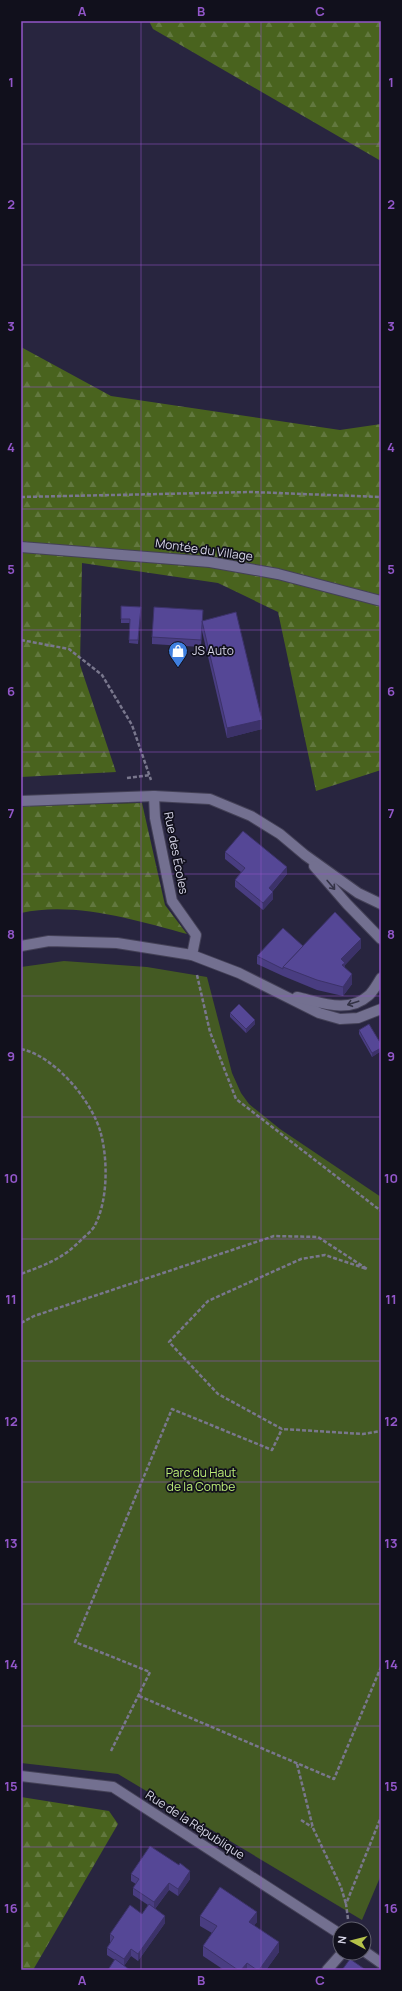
<svg xmlns="http://www.w3.org/2000/svg" width="402" height="1991" font-family="Manrope,sans-serif">
	<style>
		.forest { fill: url(#forest-firs) }
		.park { fill: #445a23 }
		.lines { fill: none; stroke-linecap: round; stroke-linejoin: round }
		.minor-casing { stroke: #444157; stroke-width: 12 }
		.tertiary-casing { stroke: #444157; stroke-width: 12 }
		.secondary-casing { stroke: #444157; stroke-width: 12 }
		.path { stroke: #79778d; stroke-width: 2.5; stroke-dasharray: 4 2; stroke-linecap: butt }
		.minor { stroke: #737090; stroke-width: 10 }
		.tertiary { stroke: #737090; stroke-width: 10 }
		.secondary { stroke: #737090; stroke-width: 10 }
		.wall { fill: #493d81 }
		.shaded-wall { fill: #3c3269 }
		.building { fill: #554796; stroke: #3c3269 }
		.oneway { stroke: #333245 }
		.grid { fill: none; stroke: #9256c9; stroke-width: 1; stroke-opacity: 0.55 }
		.labels { text-anchor: middle; stroke-width: 3.5; stroke-linejoin: round; paint-order: stroke }
		.street-label { font-size: 12px; fill: #d6d5e7; stroke: #11101c }
		.poi-label { font-size: 12px; fill: #d6d5e7; stroke: #11101c; text-anchor: start }
		.park-label { font-size: 12px; fill: #bced77; stroke: #11101c }
		.neatline { fill: none; stroke: #9256c9; stroke-width: 1.5 }
		.grid-label { font-size: 13px; text-anchor: middle; font-weight: bold; fill: #9256c9 }
	</style>
	<defs>
		<pattern id="forest-firs" width="22" height="20" patternUnits="userSpaceOnUse"><rect width="22" height="20" fill="#49631e"/><path d="M5 1l3.5 6h-7zM16 11l3.5 6h-7z" fill="#62783f"/></pattern>
	</defs>
	<rect width="100%" height="100%" fill="#28253f"/>
	<g class="forest">
		<polygon points="149,21 381,21 381,161 153,29"/>
		<polygon points="21,347 111,396 340,430 381,424 381,770 316,791 278,612 218,583 82,563 80,665 116,772 21,777"/>
		<path d="M 142,803 L 165,905 L 187,934 C 136,920 73,901 21,913 L 21,806 Z"/>
		<polygon points="21,1797 109,1811 118,1824 33,1970 21,1970"/>
	</g>
	<polygon class="park" points="64,961 147,967 207,977 232,1073 241,1093 249,1104 280,1129 381,1197 381,1875 362,1920 118,1774 21,1763 21,967"/>
	<g class="lines">
		<g class="minor-casing">
			<g id="minor">
				<polyline points="154,796 155,818 172,901 196,935 192,955"/>
				<polyline points="327,1970 342,1953"/>
			</g>
		</g>
		<g class="tertiary-casing">
			<g id="tertiary">
				<polyline points="21,801 154,796 210,799 251,816 280,834 305,855 358,893 381,904"/>
				<polyline points="314,866 347,904 381,939"/>
			</g>
		</g>
		<g class="secondary-casing">
			<g id="secondary">
				<polyline points="21,547 210,562 278,574 381,601"/>
				<polyline points="21,946 49,941 117,943 192,955 239,973 319,1013 340,1019 358,1018 381,1009"/>
				<path d="M 297,997 C 320,1002 348,1014 368,996 C 373,992 377,984 381,978"/>
				<polyline points="21,1776 113,1787 340,1934"/>
				<polyline points="364,1951 381,1963"/>
			</g>
		</g>
		<g class="path">
			<polyline points="21,497 251,492 381,497"/>
			<polyline points="21,640 69,649 102,675 132,725 151,780"/>
			<polyline points="127,778 150,775"/>
			<polyline points="197,975 210,1032 236,1099 381,1211"/>
			<path d="M 21,1049 C 55,1056 93,1102 101,1134 C 108,1161 108,1202 94,1227 C 91,1231 87,1235 83,1238 C 63,1259 47,1264 21,1274"/>
			<polyline points="21,1323 34,1316 274,1236 318,1237 367,1269 325,1255 301,1259 208,1301 169,1342 218,1394 282,1429 363,1434 381,1431"/>
			<polyline points="139,1696 334,1779 381,1667"/>
			<polyline points="111,1751 150,1672 75,1642 172,1409 272,1450 282,1429"/>
			<polyline points="297,1764 313,1828 341,1887 346,1904"/>
			<polyline points="301,1820 312,1827"/>
			<polyline points="348,1919 346,1904 381,1817"/>
		</g>
		<use href="#minor" class="minor"/>
		<use href="#tertiary" class="tertiary"/>
		<use href="#secondary" class="secondary"/>
	</g>
	<g class="wall">
		<polygon points="121,606 141,607 138,644 129,643 130,623 121,623"/>
		<polygon points="203,620 262,729 227,738 202,631 201,647 152,644 152,637"/>
		<polygon points="225,852 287,874 273,891 273,899 263,910 235,887 235,880 241,872 225,859"/>
		<polygon points="361,948 345,965 345,968 352,984 343,996 317,990 283,976 257,964 257,956"/>
		<polygon points="230,1013 255,1024 246,1033 230,1017"/>
		<polygon points="359,1030 381,1044 381,1051 372,1057 359,1034"/>
		<polygon points="131,1874 190,1879 178,1896 169,1890 155,1909 165,1923 138,1961 131,1956 124,1966 107,1955 107,1948 111,1942 110,1942 110,1934 142,1914 148,1905 133,1895 133,1888 136,1884 131,1881"/>
		<polygon points="200,1916 257,1922 254,1925 279,1952 266,1970 224,1970 203,1956 203,1946 212,1933 200,1926"/>
	</g>
	<g class="shaded-wall">
		<polygon points="262,720 262,729 227,738 227,728"/>
		<polygon points="287,867 287,874 269,895 269,888"/>
		<polygon points="273,892 273,899 263,910 263,903"/>
		<polygon points="361,939 361,948 345,965 345,972 342,968 341,959"/>
		<polygon points="352,974 352,984 343,996 343,987"/>
		<polygon points="255,1020 255,1024 246,1033 246,1029"/>
		<polygon points="381,1048 381,1051 372,1057 372,1053"/>
		<polygon points="190,1871 190,1879 178,1896 178,1889"/>
		<polygon points="169,1883 169,1890 154,1910 154,1902"/>
		<polygon points="257,1912 257,1922 249,1932 249,1922"/>
		<polygon points="165,1916 165,1923 138,1961 138,1954"/>
		<polygon points="279,1942 279,1952 266,1970 259,1970"/>
		<polygon points="131,1949 131,1956 124,1966 124,1959"/>
		<polygon points="247,1963 247,1970 241,1970"/>
	</g>
	<g class="building">
		<polygon points="121,606 141,607 138,640 129,640 130,619 121,619"/>
		<polygon points="154,607 203,610 201,640 152,637"/>
		<polygon points="236,612 262,720 227,728 202,621"/>
		<polygon points="243,831 287,867 269,888 273,892 263,903 235,880 245,868 225,852"/>
		<polygon points="335,912 361,939 341,959 345,963 342,965 352,974 343,987 317,980 283,967"/>
		<polygon points="283,928 303,946 283,967 283,969 257,956"/>
		<polygon points="239,1004 255,1020 246,1029 230,1013"/>
		<polygon points="369,1024 381,1044 381,1048 372,1053 359,1030"/>
		<polygon points="150,1846 179,1865 180,1863 190,1871 178,1889 169,1883 154,1902 133,1888 139,1879 131,1874"/>
		<polygon points="220,1887 257,1912 249,1922 279,1942 259,1970 257,1970 247,1963 241,1970 238,1970 203,1946 217,1926 200,1916"/>
		<polygon points="149,1904 165,1916 138,1954 131,1949 124,1959 107,1948 114,1937 110,1934 130,1905 142,1914"/>
		<polygon points="115,1959 130,1970 108,1970"/>
		<polygon points="350,1959 366,1970 342,1970"/>
	</g>
	<defs><path id="oneway-shaft" d="M-6 0H5M1.5-3L5.5 0L1.5 3" fill="none" stroke-width="1.6" stroke-linecap="round" stroke-linejoin="round"/></defs>
	<g class="oneway">
		<use href="#oneway-shaft" transform="translate(331 885) rotate(50)"/>
		<use href="#oneway-shaft" transform="translate(353 1003) rotate(162)"/>
	</g>
	<path class="grid" d="M 141,21 L 141,1970M 261,21 L 261,1970M 21,144 L 381,144M 21,265 L 381,265M 21,387 L 381,387M 21,509 L 381,509M 21,630 L 381,630M 21,752 L 381,752M 21,874 L 381,874M 21,996 L 381,996M 21,1117 L 381,1117M 21,1239 L 381,1239M 21,1361 L 381,1361M 21,1482 L 381,1482M 21,1604 L 381,1604M 21,1726 L 381,1726M 21,1847 L 381,1847"/>
	<defs>
		<g id="shop-pin" transform="scale(1)"><path d="M0 17L-7.5 6A9.5 9.5 0 1 1 7.5 6Z" fill="#3f7fe0" stroke="#11101c"/><path d="M-5-2.5h2.3a2.7 3.5 0 0 1 5.4 0H5L5.5 6h-11ZM-1.5-2.5h3a1.5 2.3 0 0 0-3 0Z" fill="#fff"/></g>
	</defs>
	<g fill-rule="evenodd">
		<use href="#shop-pin" x="178" y="651"/>
	</g>
	<g class="labels">
		<g class="street-label">
			<text transform="translate(204 550) rotate(8)" y="4">Montée du Village</text>
			<text transform="translate(176 853) rotate(79)" y="4">Rue des Écoles</text>
			<text transform="translate(195 1825) rotate(33)" y="4">Rue de la République</text>
		</g>
		<g class="poi-label">
			<text x="192" y="655">JS Auto</text>
		</g>
		<g class="park-label">
			<text x="201" y="1477">Parc du Haut<tspan x="201" dy="14">de la Combe</tspan></text>
		</g>
	</g>
	<rect width="402" height="1991" fill="none" stroke="#11101c" stroke-width="44"/>
	<g transform="translate(352 1941) rotate(277)"><circle r="19" fill="#11101c" stroke="#605f6d"/>
	<path d="M0-3L7 15L0 10L-7 15Z" fill="#b5c249"/>
	<text y="-6" font-size="11" font-weight="bold" text-anchor="middle" fill="#d6d5e7">N</text>
	</g>
	<rect x="22" y="22" width="358" height="1947" class="neatline"/>
	<g class="grid-label">
		<text x="82" y="16">A</text>
		<text x="201" y="16">B</text>
		<text x="320" y="16">C</text>
		<text x="11" y="87">1</text>
		<text x="391" y="87">1</text>
		<text x="11" y="209">2</text>
		<text x="391" y="209">2</text>
		<text x="11" y="331">3</text>
		<text x="391" y="331">3</text>
		<text x="11" y="452">4</text>
		<text x="391" y="452">4</text>
		<text x="11" y="574">5</text>
		<text x="391" y="574">5</text>
		<text x="11" y="696">6</text>
		<text x="391" y="696">6</text>
		<text x="11" y="818">7</text>
		<text x="391" y="818">7</text>
		<text x="11" y="939">8</text>
		<text x="391" y="939">8</text>
		<text x="11" y="1061">9</text>
		<text x="391" y="1061">9</text>
		<text x="11" y="1183">10</text>
		<text x="391" y="1183">10</text>
		<text x="11" y="1304">11</text>
		<text x="391" y="1304">11</text>
		<text x="11" y="1426">12</text>
		<text x="391" y="1426">12</text>
		<text x="11" y="1548">13</text>
		<text x="391" y="1548">13</text>
		<text x="11" y="1669">14</text>
		<text x="391" y="1669">14</text>
		<text x="11" y="1791">15</text>
		<text x="391" y="1791">15</text>
		<text x="11" y="1913">16</text>
		<text x="391" y="1913">16</text>
		<text x="82" y="1985">A</text>
		<text x="201" y="1985">B</text>
		<text x="320" y="1985">C</text>
	</g>
</svg>
